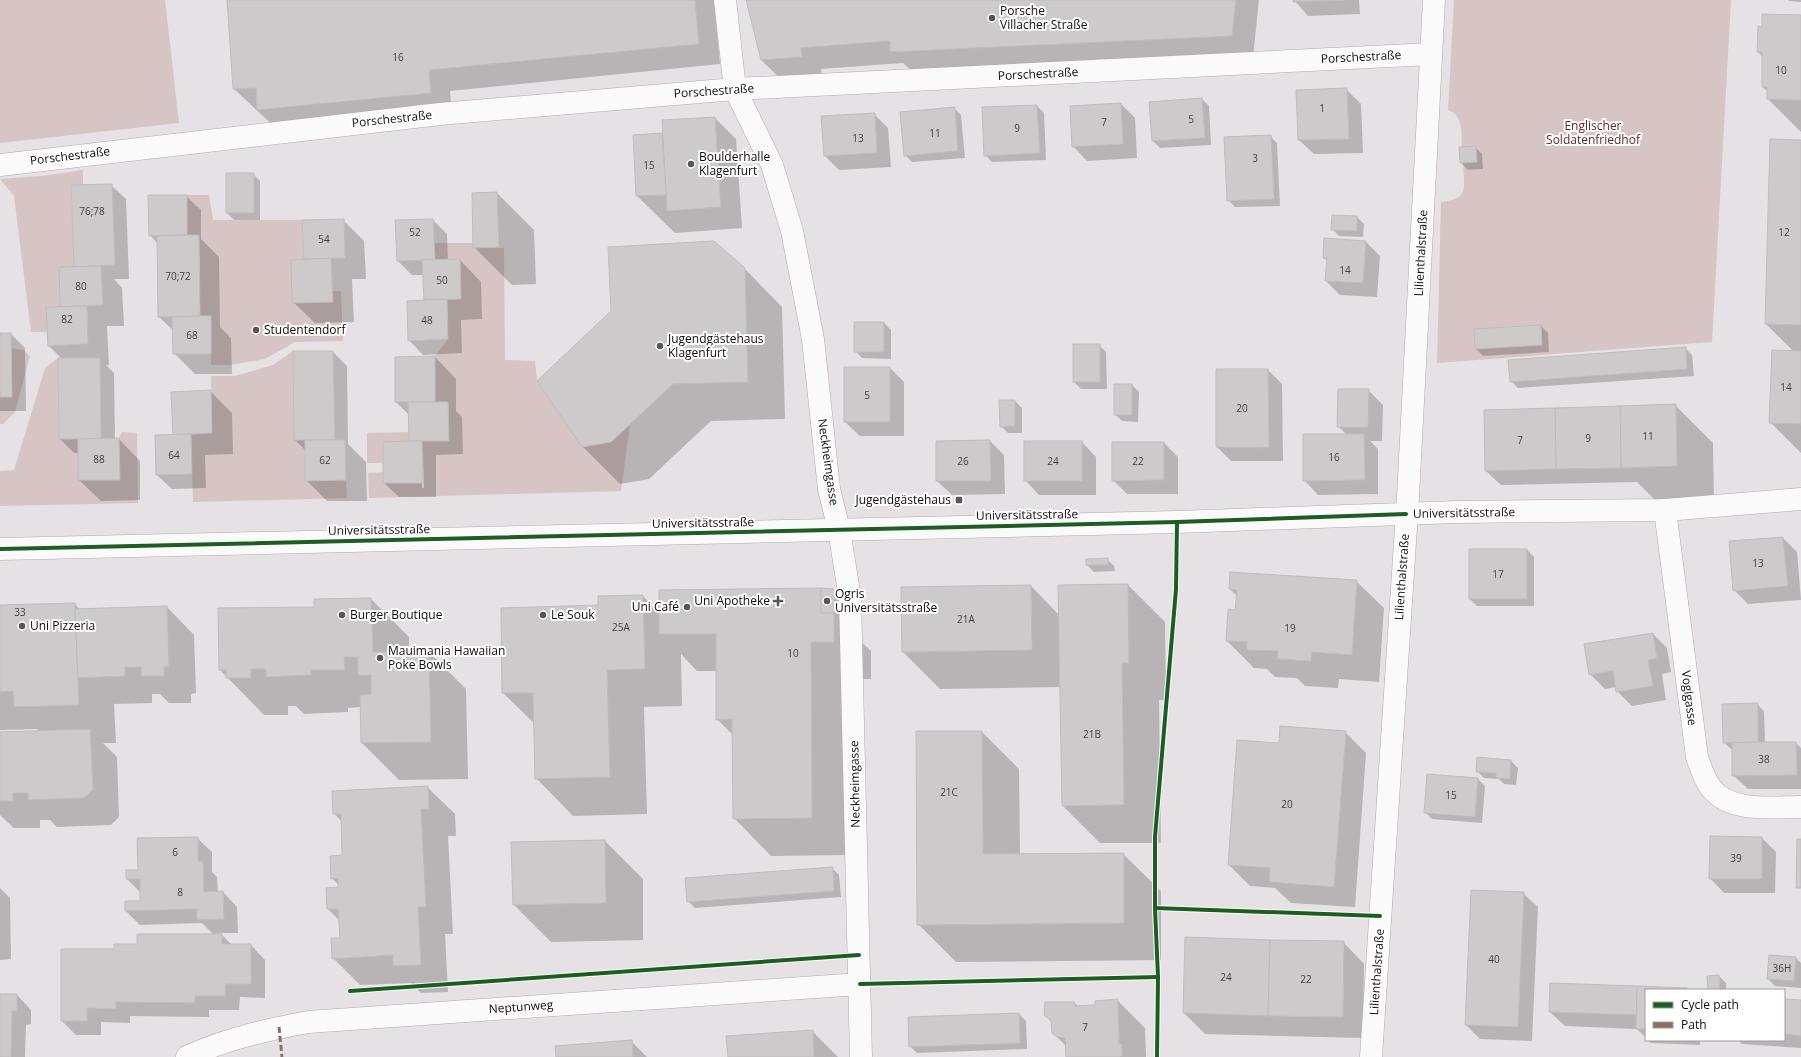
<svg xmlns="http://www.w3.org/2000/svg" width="1801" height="1057" font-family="'Open Sans',sans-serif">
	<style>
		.green { fill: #d7c5c5 }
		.shadow { fill: #0003; fill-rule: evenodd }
		.building { fill: #cecacc; stroke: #c0bcbe }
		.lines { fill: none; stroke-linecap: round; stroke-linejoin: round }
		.minor-casing { stroke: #aeabad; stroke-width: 23 }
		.minor { stroke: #fbfafb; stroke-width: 22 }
		.quiet { stroke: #8d6e63; stroke-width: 3; stroke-dasharray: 6 3; stroke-linecap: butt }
		.cycleway-casing { stroke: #fff; stroke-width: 6 }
		.cycleway { stroke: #1b5e20; stroke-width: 4 }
		.poi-dot { fill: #5a5658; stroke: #fff; stroke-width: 1.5 }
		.labels { text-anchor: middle; stroke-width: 4; stroke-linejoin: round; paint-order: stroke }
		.number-label { font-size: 10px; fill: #403d3f }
		.poi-label { font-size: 12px; fill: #0e0b0d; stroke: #fff; text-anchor: start }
		.street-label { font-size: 12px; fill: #0e0b0d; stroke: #fff }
		.park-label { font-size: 12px; fill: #602a27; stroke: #fff }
	</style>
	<rect width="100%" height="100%" fill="#e6e1e4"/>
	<g class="green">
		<polygon points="0,0 165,0 179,123 0,143"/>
		<path d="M 1454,0 L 1731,0 L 1712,342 L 1437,363 L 1441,202 C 1470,199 1464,187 1463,163 L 1460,163 L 1459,147 L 1462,147 C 1461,132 1464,116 1448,110 Z"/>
		<polygon points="83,170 83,185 71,186 74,267 59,268 60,307 48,332 31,332 14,196 0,179 42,176"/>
		<polygon points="187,195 209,195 213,220 302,220 304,259 291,260 292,302 332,291 341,291 343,341 295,342 265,359 231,365 211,365 211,316 200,316 199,235 187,235"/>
		<polygon points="434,243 473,243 474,248 504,248 505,360 535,361 537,381 582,447 611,442 630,425 621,491 369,498 368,473 383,472 384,483 422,483 422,441 449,440 448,402 435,402 435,356 448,339 447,299 461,299 460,260 435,260"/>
		<polygon points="11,348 24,350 30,356 15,412 3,424 0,424 0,397 12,397"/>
		<polygon points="293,351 294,440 305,440 305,480 346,480 347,498 193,502 191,434 212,433 211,376 235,376 273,365"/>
		<polygon points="58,358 59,439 78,439 79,480 119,480 119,438 122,432 137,433 138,503 0,506 0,471 14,470 45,368"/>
		<polygon points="409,432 409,441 383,442 383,463 367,463 367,433"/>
	</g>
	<g class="shadow">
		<polygon points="228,0 714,0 720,64 450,91 452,114 279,131 234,89"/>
		<polygon points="747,0 1259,0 1253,57 913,72 903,63 821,69 822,78 783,81 761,60"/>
		<polygon points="1294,0 1359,0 1360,14 1308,16"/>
		<polygon points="1788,0 1801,0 1801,2 1789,1"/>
		<polygon points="1801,16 1801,132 1768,99 1768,92 1763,87 1763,57 1758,52 1763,28"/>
		<polygon points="1346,89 1361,104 1363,153 1314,154 1299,140"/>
		<polygon points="1202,99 1209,106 1211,145 1160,148 1153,141"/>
		<polygon points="1121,104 1135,118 1137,158 1087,161 1073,146"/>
		<polygon points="1037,106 1044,113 1046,160 992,162 985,155"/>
		<polygon points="954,108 961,115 965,158 912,162 905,155"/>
		<polygon points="874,114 888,128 891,167 839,170 825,156 822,117"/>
		<polygon points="715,118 736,139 742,228 675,233 637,196 662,134 664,136"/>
		<polygon points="1270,136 1277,143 1280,206 1235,207 1228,200"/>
		<polygon points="1801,141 1801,453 1770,422 1794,352 1766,324"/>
		<polygon points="1475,147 1482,154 1483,169 1468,170 1461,163 1460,148"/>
		<polygon points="253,174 260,181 260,220 234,220 227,213"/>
		<polygon points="111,185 126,199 129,279 114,279 122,288 124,326 107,326 109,365 106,365 114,373 115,440 119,439 140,461 140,500 101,501 79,480 79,453 74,453 60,439 62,359 49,346 77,268"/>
		<polygon points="497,193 534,230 536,284 512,285 474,247"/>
		<polygon points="186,196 201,210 201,239 219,257 220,327 231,338 232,374 195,374 174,353 174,331 159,317 158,244 150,235"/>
		<polygon points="1357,217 1364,224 1363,237 1339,236 1332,229"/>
		<polygon points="343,220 364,241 366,279 352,279 354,322 315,323 293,302 305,260 303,221"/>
		<polygon points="433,220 447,234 448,261 460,260 481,282 482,319 461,320 462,353 423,355 409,340 425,301 424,275 412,275 398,261"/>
		<polygon points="1366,242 1380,256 1377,297 1340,295 1326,281 1327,261 1324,258"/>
		<polygon points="745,269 782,307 785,419 711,421 649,479 620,484 583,447"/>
		<polygon points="884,323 891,330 891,359 862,358 855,351"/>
		<polygon points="1541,326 1548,333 1549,352 1483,356 1476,349 1475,330"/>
		<polygon points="0,334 11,334 25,348 26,411 0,411"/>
		<polygon points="1099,345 1106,352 1107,389 1081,389 1074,382"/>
		<polygon points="1685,348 1692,355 1694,376 1518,388 1511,381"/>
		<polygon points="294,352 333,352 347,366 348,444 366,462 367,501 327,501 306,480 306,451 295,440"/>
		<path d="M 435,357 L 456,379 L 456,411 L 462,417 L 463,454 L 436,455 L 436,497 L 399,497 L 384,483 L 410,442 L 409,415 L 396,402 ZM 421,455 L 423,455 L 424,488 L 422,488 Z"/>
		<polygon points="890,368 904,382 904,436 860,436 845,422"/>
		<polygon points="1217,370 1268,370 1282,384 1283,461 1231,461 1217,447"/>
		<polygon points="1132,385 1139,392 1138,422 1122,421 1115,414"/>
		<polygon points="1368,390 1383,405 1382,441 1370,441 1378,449 1378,494 1318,495 1304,480 1347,435 1338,426"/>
		<polygon points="210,391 232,413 233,454 205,455 206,488 172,489 157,475 174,436"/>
		<polygon points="1015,401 1022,408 1022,433 1008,433 1001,426"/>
		<polygon points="1675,405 1713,443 1714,503 1660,505 1637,482 1501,485 1486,471"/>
		<polygon points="990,441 1004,455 1005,494 952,495 937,481 937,442"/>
		<polygon points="1082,442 1096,457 1096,495 1039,495 1025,480"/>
		<polygon points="1164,443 1178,457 1178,494 1127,494 1113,480"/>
		<polygon points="1783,538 1797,552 1801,600 1748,604 1734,590"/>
		<polygon points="1527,550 1534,557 1534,606 1477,606 1470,599"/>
		<polygon points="1107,559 1114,566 1115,571 1094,572 1087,565"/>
		<polygon points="1356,581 1384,608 1379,682 1339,679 1338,688 1305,686 1297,678 1275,677 1267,669 1254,668 1227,641 1236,611 1237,596 1230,589"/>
		<polygon points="1128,585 1165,622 1166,700 1159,700 1161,843 1100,843 1063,806 1061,687 940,689 903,652 1031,586 1060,616"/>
		<polygon points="833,590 840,597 858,639 871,651 871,679 848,679 849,855 771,856 734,818 733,735 717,719 717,671 697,671 681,654 682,706 644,707 647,814 573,816 536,778 535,724 503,693 502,609 599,606 643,596 660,613"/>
		<polygon points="371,599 409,637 409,652 429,652 466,689 468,779 399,780 362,743 361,707 348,708 348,712 304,714 296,706 288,706 288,715 264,715 220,670 315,608 315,600"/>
		<polygon points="75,604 80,610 167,607 194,635 196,693 191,694 191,703 169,703 160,694 152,694 152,703 114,704 116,743 103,743 117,757 119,817 111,825 57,827 50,820 40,820 40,828 14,828 0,815 0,733 39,731 37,729 0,730 0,606"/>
		<polygon points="1653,634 1667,648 1671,672 1662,674 1666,700 1632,706 1617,691 1617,687 1605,689 1590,674"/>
		<polygon points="1757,704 1764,711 1765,743 1796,743 1801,748 1801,789 1748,789 1733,775 1733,749 1731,749 1724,742"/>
		<polygon points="982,732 1019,769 1020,855 1123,854 1161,891 1161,960 956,962 918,924"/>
		<polygon points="1345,732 1366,753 1355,907 1291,903 1275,888 1250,886 1229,865 1280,744"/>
		<polygon points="1511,761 1518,768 1516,785 1504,784 1499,779 1484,778 1477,771"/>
		<polygon points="1428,775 1478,779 1485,786 1482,823 1432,819 1425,812"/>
		<polygon points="427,787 455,814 456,836 448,836 453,934 445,934 448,992 421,993 411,983 360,985 333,958 341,939 340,921 328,909 339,888 339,885 332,878 344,856 342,822 334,813"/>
		<polygon points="197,838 212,852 212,872 217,877 218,893 223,892 237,907 238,933 220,933 232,945 251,945 265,960 265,998 240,997 239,1010 209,1010 209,1017 130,1016 130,1023 101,1022 101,1035 76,1035 62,1021 115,950 138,945 214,935 202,923 140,925 126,911 141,902 141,893 127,879"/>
		<polygon points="1762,838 1776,852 1775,893 1724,893 1710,878"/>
		<polygon points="605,841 643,879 643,940 551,942 514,905 512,843"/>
		<polygon points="832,868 839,875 841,897 695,908 688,901"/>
		<polygon points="0,888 10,898 11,959 0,960"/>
		<polygon points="1523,893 1538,907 1532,1041 1480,1039 1466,1025"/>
		<polygon points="1186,938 1343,942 1364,964 1363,1038 1205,1034 1184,1013"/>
		<polygon points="1770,956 1796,958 1801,963 1801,988 1775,986 1768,979"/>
		<polygon points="1719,976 1726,983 1726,990 1709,990"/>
		<polygon points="1551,984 1687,989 1688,990 1646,990 1646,1038 1637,1029 1565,1026 1550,1012"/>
		<polygon points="0,995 17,995 31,1010 31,1024 26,1025 25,1057 0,1057"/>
		<polygon points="1117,1000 1145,1028 1146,1057 1067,1057 1066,1046 1053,1033 1074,1003 1078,1006 1096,1006"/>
		<polygon points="1784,1000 1801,1001 1801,1048 1742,1044 1738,1040 1784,1040"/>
		<polygon points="1019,1014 1026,1021 1027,1049 917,1053 910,1046"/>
		<polygon points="812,1031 838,1057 729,1057"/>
		<polygon points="1648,1040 1700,1040 1700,1045 1651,1043"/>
		<polygon points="631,1041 647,1057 557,1057"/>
	</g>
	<g class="building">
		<polygon points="227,0 695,0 699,44 429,70 431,93 257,110 256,88 233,89"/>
		<polygon points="746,0 1236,0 1232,36 890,52 890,41 801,48 802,57 761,60"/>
		<polygon points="1293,0 1346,0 1293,2"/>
		<polygon points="1762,14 1801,15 1801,100 1767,99 1767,87 1762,87 1762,52 1757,52 1758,26 1762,27"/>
		<polygon points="1347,88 1349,139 1298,140 1296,90"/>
		<polygon points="1202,98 1205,138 1152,141 1149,102"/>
		<polygon points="1121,103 1123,144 1072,147 1070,106"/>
		<polygon points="1037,105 1040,153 984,156 982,107"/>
		<polygon points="955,107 958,151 904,156 900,112"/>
		<polygon points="875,113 877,153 824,156 821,116"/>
		<polygon points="715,117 721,207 667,211 662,120"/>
		<polygon points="662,133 666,195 636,196 633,135"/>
		<polygon points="1271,135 1274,199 1227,201 1224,137"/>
		<polygon points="1770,139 1801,140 1801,325 1765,324"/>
		<polygon points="1476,146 1477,162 1460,163 1459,147"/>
		<rect x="226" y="173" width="28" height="40"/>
		<polygon points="112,184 115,265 74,267 71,185"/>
		<polygon points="497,192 499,247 473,248 472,193"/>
		<polygon points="148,195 187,195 187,235 149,236"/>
		<polygon points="1332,215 1357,216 1357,231 1331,230"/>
		<polygon points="344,219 345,258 304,259 302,220"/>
		<polygon points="433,219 435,260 397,261 395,220"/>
		<polygon points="187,235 199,235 200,316 158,317 157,236"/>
		<polygon points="1324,238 1366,241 1363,283 1325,281 1327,258 1323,258"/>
		<polygon points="714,241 745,268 748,382 673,384 611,442 582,447 537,381 611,311 608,247"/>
		<polygon points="331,258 333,302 292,303 291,260"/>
		<polygon points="460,259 461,299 424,300 422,260"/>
		<polygon points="101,266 103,305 60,307 59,267"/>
		<polygon points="447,299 448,339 408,341 407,301"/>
		<polygon points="87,306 88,344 48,346 46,307"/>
		<polygon points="200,316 211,316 211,354 173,354 172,317"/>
		<rect x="854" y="322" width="30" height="30"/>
		<polygon points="1541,325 1542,345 1475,349 1474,329"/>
		<polygon points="0,333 11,333 12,397 0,397"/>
		<rect x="1073" y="344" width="27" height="38"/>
		<polygon points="1686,347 1687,369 1510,382 1508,360"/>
		<polygon points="1772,350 1801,351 1801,424 1769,423"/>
		<polygon points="293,351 333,351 335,440 294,440"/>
		<polygon points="435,356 435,402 395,402 395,357"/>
		<polygon points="58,358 100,358 101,439 59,439"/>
		<rect x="844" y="367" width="46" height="55"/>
		<polygon points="1216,369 1268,369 1269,448 1216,447"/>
		<rect x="1114" y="384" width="18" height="31"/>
		<polygon points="1338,389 1369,389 1368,427 1337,427"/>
		<polygon points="211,390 212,433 173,435 171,392"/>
		<polygon points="999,400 1015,400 1015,426 1000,427"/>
		<polygon points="408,402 448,402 449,441 409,441"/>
		<polygon points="1676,404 1677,466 1621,468 1620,406"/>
		<polygon points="1620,406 1621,468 1556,469 1555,408"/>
		<polygon points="1555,408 1556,469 1485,471 1484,410"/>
		<polygon points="191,434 192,474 156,475 155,435"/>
		<polygon points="1303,434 1364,434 1365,480 1303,481"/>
		<polygon points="119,438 120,480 78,480 78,439"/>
		<polygon points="305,440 345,440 346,480 305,481"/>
		<polygon points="990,440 991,481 936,481 936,441"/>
		<polygon points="409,441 422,441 423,483 383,483 383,442"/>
		<rect x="1024" y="441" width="58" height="40"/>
		<polygon points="1112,442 1164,442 1164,480 1112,481"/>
		<polygon points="1783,537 1788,586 1733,591 1729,541"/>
		<rect x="1469" y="549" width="58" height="50"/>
		<polygon points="1108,558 1108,565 1086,565 1086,559"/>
		<polygon points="1230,572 1357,580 1352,655 1312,652 1311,661 1277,659 1278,651 1246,650 1247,642 1226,641 1228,609 1235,610 1237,590 1229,589"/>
		<polygon points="1128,584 1129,663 1122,663 1124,805 1062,806 1058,585"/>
		<polygon points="1031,585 1032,650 902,652 901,587"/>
		<polygon points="821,588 821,613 834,613 834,642 811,642 812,818 733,819 732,719 716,720 716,634 659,634 659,590"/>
		<polygon points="821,588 834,589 834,613 821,613"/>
		<polygon points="643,595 645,669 607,670 610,777 535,779 533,693 502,693 501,608 598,605 598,596"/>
		<polygon points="371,598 373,652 429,651 431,742 361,743 360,695 371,694 371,675 358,675 358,657 344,657 345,670 311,670 311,675 266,677 266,669 251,669 251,678 226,678 226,670 219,670 218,608 314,607 314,599"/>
		<polygon points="75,603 79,705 14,707 13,691 0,692 0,605"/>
		<polygon points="167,606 169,666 164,667 164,676 141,676 141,667 125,667 125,676 78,678 75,609"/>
		<polygon points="1653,633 1657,658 1648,660 1653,686 1616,692 1613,671 1589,675 1584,644"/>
		<polygon points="1758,703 1758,742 1723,743 1722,704"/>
		<polygon points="1280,726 1346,731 1334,887 1269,882 1270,868 1228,865 1237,740 1279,743"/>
		<polygon points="90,729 93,789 84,798 28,800 28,793 13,793 13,801 0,801 0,732"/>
		<polygon points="916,731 982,731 983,854 1124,853 1124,923 917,925"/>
		<polygon points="1758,742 1796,742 1797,775 1732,776 1732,743"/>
		<polygon points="1477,757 1511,760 1510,779 1496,778 1496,773 1476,772"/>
		<polygon points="1427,774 1478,778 1475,817 1424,813"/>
		<polygon points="428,786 429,809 421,809 426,907 418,907 421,965 393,966 393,955 332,959 331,938 340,938 338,909 327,909 326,888 338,887 338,878 331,879 330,856 342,855 341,814 333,814 332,791"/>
		<polygon points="1710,836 1762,837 1762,879 1709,879"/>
		<polygon points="198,837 198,861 203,861 204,892 223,891 224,919 197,920 197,909 125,911 125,901 140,901 140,879 126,879 126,870 138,870 137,838"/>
		<polygon points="1797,839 1801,839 1801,888 1796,888"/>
		<polygon points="605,840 606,903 513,905 511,842"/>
		<polygon points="833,867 834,891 687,902 685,878"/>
		<polygon points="1471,890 1524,892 1518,1027 1465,1025"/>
		<polygon points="137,934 222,934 222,944 251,944 251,984 226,984 225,996 195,996 195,1003 116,1002 116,1009 87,1008 87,1021 61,1021 61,949 114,949 114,944 137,944"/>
		<polygon points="1185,937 1270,940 1268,1016 1183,1013"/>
		<polygon points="1270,940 1344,941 1343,1017 1268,1016"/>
		<polygon points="1769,955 1796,957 1794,981 1767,979"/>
		<polygon points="1719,975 1720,990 1708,990 1707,976"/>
		<polygon points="1550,983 1637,986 1637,1015 1549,1012"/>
		<polygon points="1637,986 1687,988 1687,990 1646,990 1646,1029 1636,1029"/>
		<polygon points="0,994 17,994 17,1011 12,1011 11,1057 0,1057"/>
		<polygon points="1118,999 1119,1043 1122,1045 1122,1055 1120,1057 1066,1057 1065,1038 1057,1037 1052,1033 1051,1021 1044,1015 1045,1002 1074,1002 1075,1006 1095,1005 1095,1001"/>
		<polygon points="1784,999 1801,1000 1801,1036 1784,1034"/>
		<polygon points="1019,1013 1020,1043 909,1047 908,1017"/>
		<polygon points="813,1030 814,1057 728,1057 726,1036"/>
		<polygon points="632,1040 633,1057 556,1057 555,1046"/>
	</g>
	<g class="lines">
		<g class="minor-casing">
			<g id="minor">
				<polyline points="725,0 735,89 772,165 792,231 813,339 829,489 839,530 850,598 861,1057"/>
				<polyline points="0,165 440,114 735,89 1431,54"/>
				<path d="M 1665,510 L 1697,757 C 1701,768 1704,779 1711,788 C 1730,813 1773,807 1801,807"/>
				<polyline points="0,549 1177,522 1457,512 1665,510 1801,499"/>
				<path d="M 187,1057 C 225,1039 266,1030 308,1022 L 860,984"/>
				<polyline points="1371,1057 1408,497 1434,0"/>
			</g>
		</g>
		<use href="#minor" class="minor"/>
		<polyline class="quiet" points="279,1027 282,1057"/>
		<g class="cycleway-casing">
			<g id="cycleway">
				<polyline points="0,549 1177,522 1406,514"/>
				<polyline points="1155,908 1380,916"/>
				<polyline points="860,984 1158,977"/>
				<polyline points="350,991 859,955"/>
				<polyline points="1157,1057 1158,977 1155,908 1155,837 1176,589 1177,522"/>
			</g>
		</g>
		<use href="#cycleway" class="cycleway"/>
	</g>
	<g class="poi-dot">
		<circle cx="992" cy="18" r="4"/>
		<circle cx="691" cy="164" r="4"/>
		<circle cx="256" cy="330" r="4"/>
		<circle cx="660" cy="346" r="4"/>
		<rect x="955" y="496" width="8" height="8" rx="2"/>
		<path d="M776 595h4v4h4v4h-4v4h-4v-4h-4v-4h4z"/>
		<circle cx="827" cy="601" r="4"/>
		<circle cx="687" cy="607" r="4"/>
		<circle cx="342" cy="615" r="4"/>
		<circle cx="543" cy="615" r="4"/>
		<circle cx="22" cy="626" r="4"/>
		<circle cx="380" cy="658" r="4"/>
	</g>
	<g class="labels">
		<g class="number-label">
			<text x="398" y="61">16</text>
			<text x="1781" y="74">10</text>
			<text x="1322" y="112">1</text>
			<text x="1191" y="123">5</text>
			<text x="1104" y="126">7</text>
			<text x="1017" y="132">9</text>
			<text x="935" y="137">11</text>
			<text x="858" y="142">13</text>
			<text x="1255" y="162">3</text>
			<text x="649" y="169">15</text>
			<text x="92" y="215">76;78</text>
			<text x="415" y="236">52</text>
			<text x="1784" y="236">12</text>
			<text x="324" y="243">54</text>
			<text x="1345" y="274">14</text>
			<text x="178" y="280">70;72</text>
			<text x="442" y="284">50</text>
			<text x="81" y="290">80</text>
			<text x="67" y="323">82</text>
			<text x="427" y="324">48</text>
			<text x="192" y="339">68</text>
			<text x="1786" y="391">14</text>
			<text x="867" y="399">5</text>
			<text x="1242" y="412">20</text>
			<text x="1648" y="440">11</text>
			<text x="1588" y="442">9</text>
			<text x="1520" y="444">7</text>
			<text x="174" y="459">64</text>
			<text x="1334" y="461">16</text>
			<text x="99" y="463">88</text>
			<text x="325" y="464">62</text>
			<text x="963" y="465">26</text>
			<text x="1053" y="465">24</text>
			<text x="1138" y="465">22</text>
			<text x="1758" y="567">13</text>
			<text x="1498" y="578">17</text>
			<text x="20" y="616">33</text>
			<text x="966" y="623">21A</text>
			<text x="621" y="631">25A</text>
			<text x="1290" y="632">19</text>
			<text x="793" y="657">10</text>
			<text x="1092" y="738">21B</text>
			<text x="1764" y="763">38</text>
			<text x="949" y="796">21C</text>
			<text x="1451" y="799">15</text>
			<text x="1287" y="808">20</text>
			<text x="175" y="856">6</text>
			<text x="1736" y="862">39</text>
			<text x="180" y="896">8</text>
			<text x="1494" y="963">40</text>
			<text x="1782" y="972">36H</text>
			<text x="1226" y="981">24</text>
			<text x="1306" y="983">22</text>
			<text x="1085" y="1031">7</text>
		</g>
		<g class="poi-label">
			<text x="1000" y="15">Porsche<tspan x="1000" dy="14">Villacher Straße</tspan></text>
			<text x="699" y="161">Boulderhalle<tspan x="699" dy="14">Klagenfurt</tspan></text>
			<text x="264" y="334">Studentendorf</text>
			<text x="668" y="343">Jugendgästehaus<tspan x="668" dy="14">Klagenfurt</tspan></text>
			<text x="951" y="504" text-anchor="end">Jugendgästehaus</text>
			<text x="835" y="598">Ogris<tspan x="835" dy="14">Universitätsstraße</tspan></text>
			<text x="770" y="605" text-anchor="end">Uni Apotheke</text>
			<text x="679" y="611" text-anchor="end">Uni Café</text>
			<text x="350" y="619">Burger Boutique</text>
			<text x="551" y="619">Le Souk</text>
			<text x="30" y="630">Uni Pizzeria</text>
			<text x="388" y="655">Mauimania Hawaiian<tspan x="388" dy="14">Poke Bowls</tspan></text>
		</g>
		<g class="street-label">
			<text transform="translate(1361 57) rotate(-3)" y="4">Porschestraße</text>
			<text transform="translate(1038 74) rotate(-3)" y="4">Porschestraße</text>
			<text transform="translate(714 91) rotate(-4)" y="4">Porschestraße</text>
			<text transform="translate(392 119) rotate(-6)" y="4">Porschestraße</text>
			<text transform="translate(70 156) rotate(-7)" y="4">Porschestraße</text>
			<text transform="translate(1421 253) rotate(-87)" y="4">Lilienthalstraße</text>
			<text transform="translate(828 462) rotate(82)" y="4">Neckheimgasse</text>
			<text transform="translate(1464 513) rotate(-1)" y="4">Universitätsstraße</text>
			<text transform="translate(1027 515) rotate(-1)" y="4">Universitätsstraße</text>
			<text transform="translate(703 523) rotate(-1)" y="4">Universitätsstraße</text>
			<text transform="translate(379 530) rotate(-1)" y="4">Universitätsstraße</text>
			<text transform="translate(1402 577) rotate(-86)" y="4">Lilienthalstraße</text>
			<text transform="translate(1689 698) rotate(83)" y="4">Voglgasse</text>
			<text transform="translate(855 784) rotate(-91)" y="4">Neckheimgasse</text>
			<text transform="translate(1377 972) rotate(-86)" y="4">Lilienthalstraße</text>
			<text transform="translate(521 1007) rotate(-4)" y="4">Neptunweg</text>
		</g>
		<g class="park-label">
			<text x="1593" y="130">Englischer<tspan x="1593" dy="14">Soldatenfriedhof</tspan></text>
		</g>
	</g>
	<rect x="1645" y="989" width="140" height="52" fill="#ffffff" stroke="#9f9d9e"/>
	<rect x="1653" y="1002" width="20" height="6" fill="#1b5e20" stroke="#9f9d9e"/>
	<text x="1681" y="1009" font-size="12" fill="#0e0b0d">Cycle path</text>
	<rect x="1653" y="1022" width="20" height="6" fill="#8d6e63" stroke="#9f9d9e"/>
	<text x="1681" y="1029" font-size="12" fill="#0e0b0d">Path</text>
</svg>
